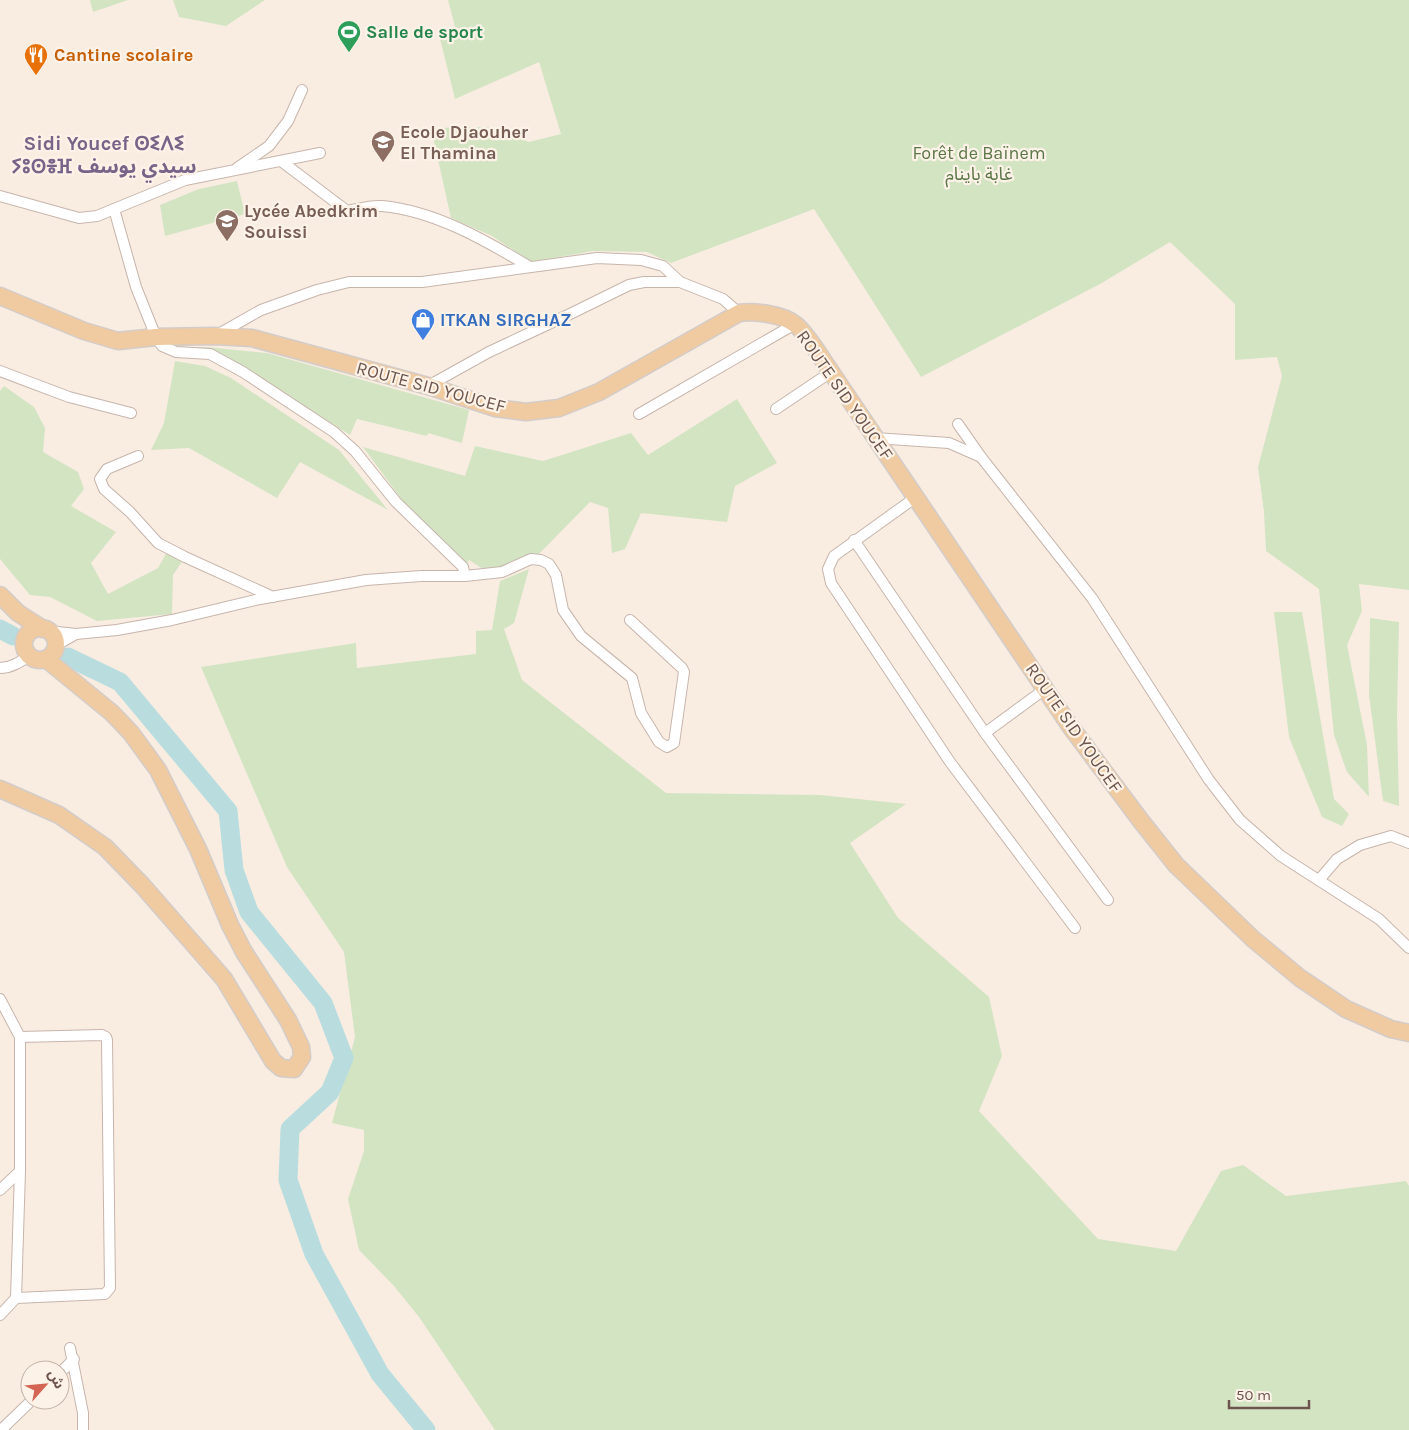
<svg xmlns="http://www.w3.org/2000/svg" width="1409" height="1430" font-family="Karla,'Noto Sans Arabic','Noto Sans Tifinagh',sans-serif">
	<style>
		.green { fill: #d3e4c3 }
		.lines { fill: none; stroke-linecap: round; stroke-linejoin: round }
		.river { stroke: #b9dddf; stroke-width: 19 }
		.minor-casing { stroke: #c7b5ab; stroke-width: 12 }
		.primary-casing { stroke: #d3ccc9; stroke-width: 19 }
		.minor { stroke: #fff; stroke-width: 10 }
		.primary { stroke: #f0cba1; stroke-width: 16 }
		.labels { text-anchor: middle; stroke-width: 4.5; stroke-linejoin: round; paint-order: stroke }
		.leisure-label { font-size: 18px; font-weight: bold; fill: #27864d; stroke: #fcf2e7; text-anchor: start }
		.food-label { font-size: 18px; font-weight: bold; fill: #c56008; stroke: #fcf2e7; text-anchor: start }
		.education-label { font-size: 18px; font-weight: bold; fill: #785e54; stroke: #fcf2e7; text-anchor: start }
		.park-label { font-size: 18px; fill: #5b7748; stroke: #fcf2e7 }
		.shop-label { font-size: 18px; font-weight: bold; fill: #366cbe; stroke: #fcf2e7; text-anchor: start }
		.street-label { font-size: 18px; fill: #6d544c; stroke: #fcf2e7 }
		.quarter-label { font-size: 20px; font-weight: bold; fill: #796489; stroke: #fcf2e7 }
	</style>
	<rect width="100%" height="100%" fill="#f9ede2"/>
	<g class="green">
		<polygon points="90,0 128,0 93,12"/>
		<polygon points="173,0 265,0 226,26 179,17"/>
		<polygon points="448,0 1409,0 1409,590 1359,584 1362,611 1347,645 1367,745 1369,797 1347,772 1334,735 1319,589 1266,551 1264,512 1258,467 1282,376 1277,357 1235,360 1235,304 1170,242 1100,284 921,377 814,209 671,263 647,252 593,251 531,262 492,236 451,218 431,128 491,127 529,142 561,134 539,62 455,99 440,39 457,34"/>
		<polygon points="237,181 245,214 165,236 160,205 199,189"/>
		<polygon points="206,347 267,353 469,410 462,443 428,433 427,436 357,419 350,435 228,359 177,348"/>
		<polygon points="175,361 205,366 231,378 339,450 388,510 300,462 277,498 189,448 151,450 164,423"/>
		<polygon points="4,386 34,407 45,428 43,452 78,472 84,489 71,506 116,532 91,563 108,594 158,568 167,552 183,560 173,575 172,614 97,621 50,597 30,595 0,559 0,391"/>
		<polygon points="737,399 777,463 735,486 727,522 641,513 625,549 612,553 608,508 590,502 532,561 488,572 469,560 466,565 432,534 402,500 363,447 465,476 475,446 543,461 631,433 648,455"/>
		<polygon points="529,569 514,623 504,629 522,680 666,793 820,795 906,804 850,843 898,918 989,997 1002,1056 979,1111 1098,1239 1176,1251 1221,1171 1243,1165 1286,1196 1406,1181 1409,1186 1409,1430 495,1430 419,1317 394,1286 359,1250 348,1199 364,1151 364,1130 332,1123 355,1037 344,952 287,867 201,667 356,643 357,668 476,654 476,631 492,630 500,581"/>
		<polygon points="1274,612 1302,612 1334,799 1349,814 1342,826 1322,817 1289,737"/>
		<polygon points="1370,618 1399,622 1397,715 1399,806 1383,801 1369,695"/>
	</g>
	<g class="lines">
		<g class="river">
			<polyline points="0,629 13,636"/>
			<polyline points="68,657 120,682 228,811 234,870 249,912 323,1003 344,1058 330,1092 290,1129 288,1180 314,1254 380,1374 426,1430"/>
		</g>
		<g class="minor-casing">
			<g id="minor">
				<path d="M 281,161 L 347,211 C 358,209 371,205 382,206 C 435,211 485,240 530,267"/>
				<polyline points="237,168 269,146 288,121 302,90"/>
				<polyline points="0,196 79,218 97,216 185,180 320,153"/>
				<polyline points="114,209 136,287 156,337 162,346 176,352 210,354 243,372 334,432 355,451 396,502 463,567 465,576"/>
				<polyline points="215,336 261,310 317,290 349,282 422,282 597,258 641,260 663,266 680,282 723,299 739,313"/>
				<polyline points="0,371 69,397 131,413"/>
				<polyline points="428,386 489,352 570,314 629,285 644,282 680,282"/>
				<polyline points="776,409 831,372"/>
				<polyline points="639,414 795,324"/>
				<polyline points="958,424 981,457 1092,598 1209,780 1240,820 1281,856 1379,919 1409,948"/>
				<polyline points="875,438 949,443 981,457"/>
				<polyline points="138,456 107,469 100,479 104,489 130,512 158,543 185,557 273,597"/>
				<polyline points="916,497 834,556 828,569 831,583 950,762 1075,928"/>
				<polyline points="854,540 985,733 1108,900"/>
				<polyline points="48,631 76,634 117,630 172,620 260,599 366,580 421,576 465,576 502,572 531,559 541,560 549,564 556,575 563,610 581,636 632,678 641,713 659,742 667,747 674,743 684,672 682,668 630,620"/>
				<polyline points="55,649 60,643 76,634"/>
				<path d="M 0,668 C 11,668 20,662 29,656"/>
				<polyline points="985,733 1045,689"/>
				<polyline points="1319,880 1337,859 1360,845 1391,836 1409,843"/>
				<polyline points="0,999 20,1037 20,1171 16,1298"/>
				<polyline points="0,1190 20,1171"/>
				<polyline points="0,1315 16,1298 105,1294 110,1288 107,1040 106,1037 102,1035 20,1037"/>
				<polyline points="70,1348 83,1413 83,1430"/>
				<polyline points="60,1373 74,1359"/>
				<polyline points="1,1430 32,1400"/>
			</g>
		</g>
		<g class="primary-casing">
			<g id="primary">
				<path d="M 0,296 L 84,331 L 118,341 L 156,337 L 214,336 L 252,338 L 428,386 L 495,408 L 526,412 L 559,408 L 599,392 L 739,313 C 755,311 783,314 796,325 C 809,336 821,358 831,372 L 1070,726 L 1141,821 L 1176,865 L 1253,939 L 1300,978 L 1346,1009 L 1391,1029 L 1409,1033"/>
				<polyline points="0,595 18,613 43,629"/>
				<circle cx="40" cy="644" r="16"/>
				<polyline points="0,789 59,815 105,847 142,885 224,979 273,1061 281,1068 294,1069 302,1057 301,1047 288,1020 244,952 230,925 198,849 158,770 131,733 112,713 46,659"/>
			</g>
		</g>
		<use href="#minor" class="minor"/>
		<use href="#primary" class="primary"/>
	</g>
	<defs>
		<g id="stadium-pin" transform="scale(1.25)"><path d="M0 17L-7.5 6A9.5 9.5 0 1 1 7.5 6Z" fill="#2e9e5b" stroke="#fcf2e7"/><path d="M0-5a6.5 5 0 1 0 0 10a6.5 5 0 1 0 0-10ZM-3.5-1.8h7v3.6h-7Z" fill="#fff"/></g>
		<g id="restaurant-pin" transform="scale(1.25)"><path d="M0 17L-7.5 6A9.5 9.5 0 1 1 7.5 6Z" fill="#e8710a" stroke="#fcf2e7"/><path d="M-5-6h1v4h1v-4h1v4h1v-4h1v5L-1.5 .5V6h-2V.5L-5-1ZM5-6V6H3V1.5H1.5Q1.5-4 5-6Z" fill="#fff"/></g>
		<g id="school-pin" transform="scale(1.25)"><path d="M0 17L-7.5 6A9.5 9.5 0 1 1 7.5 6Z" fill="#8d6e63" stroke="#fcf2e7"/><path d="M0-5L7-2L0 1L-7-2ZM-4 1L0 2.5L4 1V4Q0 6-4 4Z" fill="#fff"/></g>
		<g id="shop-pin" transform="scale(1.25)"><path d="M0 17L-7.5 6A9.5 9.5 0 1 1 7.5 6Z" fill="#3f7fe0" stroke="#fcf2e7"/><path d="M-5-2.5h2.3a2.7 3.5 0 0 1 5.4 0H5L5.5 6h-11ZM-1.5-2.5h3a1.5 2.3 0 0 0-3 0Z" fill="#fff"/></g>
	</defs>
	<g fill-rule="evenodd">
		<use href="#stadium-pin" x="349" y="32"/>
		<use href="#restaurant-pin" x="36" y="55"/>
		<use href="#school-pin" x="383" y="142"/>
		<use href="#school-pin" x="227" y="221"/>
		<use href="#shop-pin" x="423" y="320"/>
	</g>
	<g class="labels">
		<g class="leisure-label">
			<text x="366" y="38">Salle de sport</text>
		</g>
		<g class="food-label">
			<text x="54" y="61">Cantine scolaire</text>
		</g>
		<g class="education-label">
			<text x="400" y="138">Ecole Djaouher<tspan x="400" dy="21">El Thamina</tspan></text>
			<text x="244" y="217">Lycée Abedkrim<tspan x="244" dy="21">Souissi</tspan></text>
		</g>
		<g class="park-label">
			<text x="979" y="159">Forêt de Baïnem<tspan x="979" dy="21">غابة باينام</tspan></text>
		</g>
		<g class="shop-label">
			<text x="440" y="326">ITKAN SIRGHAZ</text>
		</g>
		<g class="street-label">
			<text transform="translate(431 387) rotate(15)" y="6">ROUTE SID YOUCEF</text>
			<text transform="translate(845 395) rotate(55)" y="6">ROUTE SID YOUCEF</text>
			<text transform="translate(1074 728) rotate(55)" y="6">ROUTE SID YOUCEF</text>
		</g>
		<g class="quarter-label">
			<text x="104" y="150">Sidi Youcef ⵙⵉⴷⵉ<tspan x="104" dy="23">ⵢⵓⵙⴻⴼ سيدي يوسف</tspan></text>
		</g>
	</g>
	<g transform="translate(45 1385) rotate(63)"><circle r="24" fill="#fcf2e7" stroke="#c3b3a9"/>
	<path d="M0-4L9 19L0 12L-9 19Z" fill="#d46555"/>
	<text y="-8" font-size="14" font-weight="bold" text-anchor="middle" fill="#6d544c">ش</text>
	</g>
	<path d="M1229 1400v8h80v-8" fill="none" stroke="#6d544c" stroke-width="2.5"/>
	<text x="1236" y="1400" font-size="15" fill="#6d544c" stroke="#fcf2e7" stroke-width="4" paint-order="stroke">50 m</text>
</svg>
